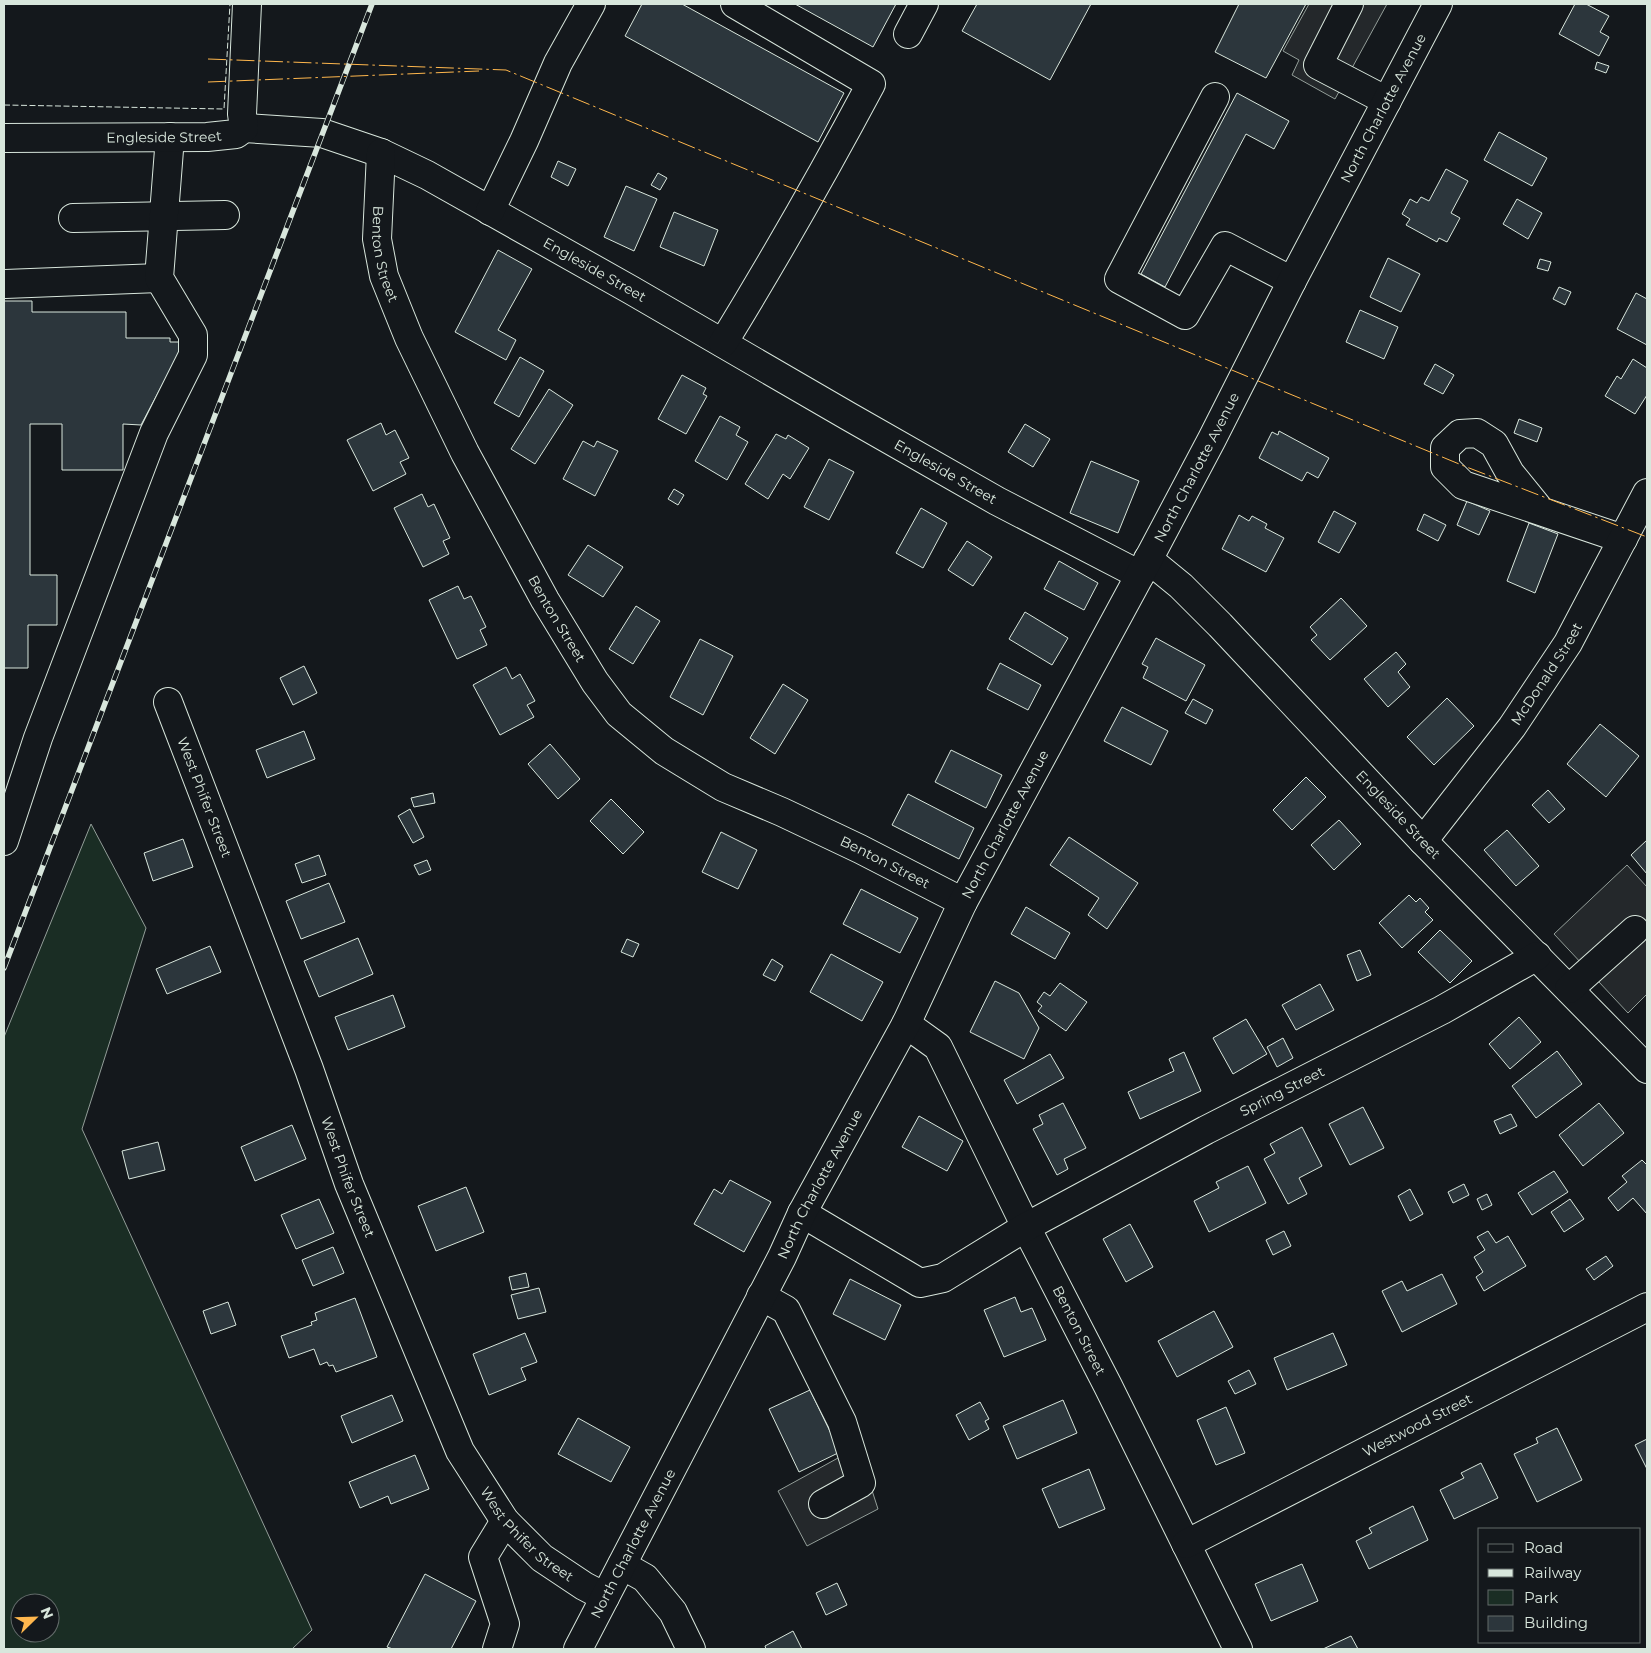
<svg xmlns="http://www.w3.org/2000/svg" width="1651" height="1653" font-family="Montserrat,sans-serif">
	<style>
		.green { fill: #1a2d24; stroke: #939e99; fill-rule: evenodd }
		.parking { fill: #24282b; stroke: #939e99 }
		.building { fill: #2c363c; stroke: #d8e6dc }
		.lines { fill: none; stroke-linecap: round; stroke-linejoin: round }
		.minor-casing { stroke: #d8e6dc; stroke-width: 30 }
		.major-casing { stroke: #d8e6dc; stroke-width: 30 }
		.minor { stroke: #14181c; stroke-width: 28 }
		.major { stroke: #14181c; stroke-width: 28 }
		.rail-casing { stroke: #d8e6dc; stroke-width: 5.5 }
		.rail { stroke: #14181c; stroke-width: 4; stroke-dasharray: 11; stroke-linecap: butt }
		.fence { stroke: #d8e6dc; stroke-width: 1; stroke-dasharray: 6 2.5; stroke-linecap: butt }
		.power { stroke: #ffb74d; stroke-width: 1; stroke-dasharray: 18 4 2.5 4; stroke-linecap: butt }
		.labels { text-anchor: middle; stroke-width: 4; stroke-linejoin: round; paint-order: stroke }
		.street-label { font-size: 14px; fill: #d8e6dc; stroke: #14181c }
	</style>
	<rect width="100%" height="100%" fill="#14181c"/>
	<path class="green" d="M 91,824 L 146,928 L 82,1129 L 312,1630 L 292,1649 L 4,1649 L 4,1037 ZM 20,1603 L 50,1603 L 50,1633 L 20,1633 Z"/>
	<g class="parking">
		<polygon points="1309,4 1387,4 1335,99 1292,75 1299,60 1283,51"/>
		<polygon points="1627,865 1647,887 1647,994 1628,1013 1554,934"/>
		<polygon points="858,1447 878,1509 807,1546 778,1491"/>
	</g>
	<g class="building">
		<polygon points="642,4 682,4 844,93 818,142 625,36"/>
		<polygon points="795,4 896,4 873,47"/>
		<polygon points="977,4 1091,4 1050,80 962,31"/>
		<polygon points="1239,4 1306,4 1266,78 1215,52"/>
		<polygon points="1575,4 1586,4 1609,16 1600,32 1609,37 1599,56 1559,34"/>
		<polygon points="1597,62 1609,66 1606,73 1595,69"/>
		<polygon points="1237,93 1289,121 1274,149 1246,134 1165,287 1141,274"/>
		<polygon points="1499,132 1547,158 1532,186 1484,160"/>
		<polygon points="558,161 576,169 568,186 551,177"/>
		<polygon points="1446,169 1468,181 1451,213 1460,218 1447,242 1439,238 1437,242 1406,225 1410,219 1402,214 1410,199 1417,203 1421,197 1429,201"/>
		<polygon points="658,173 667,178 660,190 651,185"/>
		<polygon points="626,186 657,199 634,251 604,237"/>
		<polygon points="1517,199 1542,213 1528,239 1503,224"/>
		<polygon points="674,212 718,230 704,266 660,247"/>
		<polygon points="498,250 532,269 498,330 516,340 506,360 455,332"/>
		<polygon points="1388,258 1420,274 1401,312 1370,297"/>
		<polygon points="1540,259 1551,262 1548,271 1537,268"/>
		<polygon points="1559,287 1571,292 1565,305 1553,299"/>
		<polygon points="1636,293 1647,299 1647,345 1617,329"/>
		<polygon points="4,301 32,301 32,312 126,312 126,338 170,338 170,342 185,342 141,425 123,424 123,470 62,470 62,424 30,424 30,575 57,575 57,625 28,625 28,668 4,668"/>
		<polygon points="1360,310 1398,327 1384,359 1346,342"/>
		<polygon points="520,357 544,371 519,417 494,403"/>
		<polygon points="1633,359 1647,368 1647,395 1635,414 1605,396 1617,376 1621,379"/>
		<polygon points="1435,364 1454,375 1443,394 1424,384"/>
		<polygon points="682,375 706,388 703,394 707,396 686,434 658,419"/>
		<polygon points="549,389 573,405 535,464 511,449"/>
		<polygon points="720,416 740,427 736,435 748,442 727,480 695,461"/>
		<polygon points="1519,419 1542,428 1537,442 1514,433"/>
		<polygon points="381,423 386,435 395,430 409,458 400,462 406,474 373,491 347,440"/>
		<polygon points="1025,424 1050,439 1033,467 1008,452"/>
		<polygon points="1279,431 1329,458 1318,478 1307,472 1302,481 1259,458 1272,432 1278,435"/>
		<polygon points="776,434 786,439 788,435 809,448 790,479 783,474 768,499 745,484"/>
		<polygon points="583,441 594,447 597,441 618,451 595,496 563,479"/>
		<polygon points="829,459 854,472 829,520 804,507"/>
		<polygon points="1091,461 1139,481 1118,533 1070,513"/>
		<polygon points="674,489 684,495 678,505 668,499"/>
		<polygon points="422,494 428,507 434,504 450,538 443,541 449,554 423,567 394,508"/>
		<polygon points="1467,501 1490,511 1479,535 1457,525"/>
		<polygon points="921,508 947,523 923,568 896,553"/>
		<polygon points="1334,511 1356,523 1339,553 1318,542"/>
		<polygon points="1424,514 1446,525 1438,541 1417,530"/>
		<polygon points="1239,515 1249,521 1252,516 1267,524 1265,528 1284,538 1266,572 1222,549"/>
		<polygon points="1529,523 1558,534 1535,593 1507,581"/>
		<polygon points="967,541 992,557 973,586 948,570"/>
		<polygon points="588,545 623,567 603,597 568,575"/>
		<polygon points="1059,561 1098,583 1084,610 1044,589"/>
		<polygon points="458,586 464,599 471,596 486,627 480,630 487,645 457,659 429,600"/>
		<polygon points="1341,598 1367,626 1330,660 1311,640 1317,635 1310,627"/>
		<polygon points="636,606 660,621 633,664 609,649"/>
		<polygon points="1025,612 1068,638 1052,665 1009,639"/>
		<polygon points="1156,638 1205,665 1186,701 1143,678 1148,667 1142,664"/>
		<polygon points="700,639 733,656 703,715 670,697"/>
		<polygon points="1396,652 1406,664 1398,672 1410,687 1388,707 1364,679"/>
		<polygon points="1000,663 1041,685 1028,710 987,689"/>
		<polygon points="304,666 317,693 293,705 280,678"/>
		<polygon points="506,667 512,679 520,674 535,701 527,705 534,717 500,735 473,685"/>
		<polygon points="783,684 808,700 775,754 750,738"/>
		<polygon points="1447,698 1474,726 1434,765 1407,737"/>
		<polygon points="1193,699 1213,710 1206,724 1185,713"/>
		<polygon points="1122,707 1168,731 1151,765 1104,741"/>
		<polygon points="1600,724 1639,756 1606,797 1567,764"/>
		<polygon points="304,731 315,759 267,778 256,750"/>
		<polygon points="550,744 580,779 558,799 528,764"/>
		<polygon points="951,750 1002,775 986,808 935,782"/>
		<polygon points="1306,777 1326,797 1292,830 1273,810"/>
		<polygon points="1548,790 1565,809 1549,823 1532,805"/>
		<polygon points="433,793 435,803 414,807 411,798"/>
		<polygon points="908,794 974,828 959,859 892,825"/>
		<polygon points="611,799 644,832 623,854 590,821"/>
		<polygon points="410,809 424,837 413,843 398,816"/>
		<polygon points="1339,820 1361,844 1334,870 1311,845"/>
		<polygon points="1507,830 1539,866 1516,886 1484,850"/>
		<polygon points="721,832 757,850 738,889 702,872"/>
		<polygon points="1069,837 1138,883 1107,929 1088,915 1099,898 1050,865"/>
		<polygon points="183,839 193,867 153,881 144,853"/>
		<polygon points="1647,840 1647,874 1631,855"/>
		<polygon points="319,855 326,875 302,883 295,864"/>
		<polygon points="427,860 431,870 419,875 414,865"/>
		<polygon points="329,883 345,922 301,939 286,901"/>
		<polygon points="861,889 918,918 900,953 843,924"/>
		<polygon points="1409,895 1416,902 1420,898 1429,908 1425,912 1433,920 1402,948 1379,923"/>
		<polygon points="1026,907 1070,933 1055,959 1011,934"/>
		<polygon points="1440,930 1472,961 1450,983 1418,952"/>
		<polygon points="358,938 373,974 319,997 304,961"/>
		<polygon points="627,939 639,944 633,957 621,952"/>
		<polygon points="210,946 221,972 167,994 156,969"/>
		<polygon points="1360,950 1371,975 1357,981 1347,955"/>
		<polygon points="831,954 883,982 862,1021 810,992"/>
		<polygon points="772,959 783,966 775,981 763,975"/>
		<polygon points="995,981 1019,993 1039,1028 1024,1059 970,1032"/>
		<polygon points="1060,983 1087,1002 1066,1031 1038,1011 1042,1006 1037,1002 1044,992 1050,996"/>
		<polygon points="1320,984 1334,1010 1296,1030 1282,1005"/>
		<polygon points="393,995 405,1027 348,1050 335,1017"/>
		<polygon points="1519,1017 1541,1042 1510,1069 1489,1044"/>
		<polygon points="1246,1019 1267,1054 1233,1074 1213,1038"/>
		<polygon points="1283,1038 1293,1058 1277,1067 1267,1047"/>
		<polygon points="1557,1051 1582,1084 1536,1118 1512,1086"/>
		<polygon points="1184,1052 1201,1091 1140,1119 1128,1092 1174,1071 1169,1059"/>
		<polygon points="1050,1054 1064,1078 1017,1104 1004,1080"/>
		<polygon points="1063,1103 1086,1148 1064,1159 1068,1169 1057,1175 1033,1129 1043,1124 1039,1115"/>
		<polygon points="1599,1103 1624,1133 1583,1166 1559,1135"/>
		<polygon points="1363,1107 1384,1148 1350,1165 1329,1124"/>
		<polygon points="1511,1114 1517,1126 1500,1134 1494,1121"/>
		<polygon points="919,1116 963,1141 947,1171 902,1147"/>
		<polygon points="292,1125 306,1159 255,1181 241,1147"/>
		<polygon points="1302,1127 1322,1166 1299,1178 1307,1194 1288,1204 1264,1159 1275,1153 1270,1144"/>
		<polygon points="158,1142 165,1170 129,1179 122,1151"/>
		<polygon points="1642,1160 1647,1165 1647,1214 1633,1198 1618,1211 1608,1198 1627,1182 1622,1176"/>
		<polygon points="1248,1166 1266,1203 1209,1232 1194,1201 1219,1188 1216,1182"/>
		<polygon points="1554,1171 1568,1192 1532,1215 1518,1193"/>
		<polygon points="730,1180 771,1202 744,1252 694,1224 714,1189 722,1194"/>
		<polygon points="1464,1184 1469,1195 1453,1203 1448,1192"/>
		<polygon points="466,1187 484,1232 436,1251 418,1206"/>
		<polygon points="1410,1189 1423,1214 1410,1221 1398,1196"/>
		<polygon points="1487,1194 1492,1205 1482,1210 1477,1199"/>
		<polygon points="319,1199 334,1233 296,1249 281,1215"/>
		<polygon points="1570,1199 1584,1219 1564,1232 1551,1212"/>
		<polygon points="1130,1224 1153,1267 1126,1282 1103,1239"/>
		<polygon points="1284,1231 1291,1246 1273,1255 1266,1240"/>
		<polygon points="1488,1231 1496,1243 1508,1236 1526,1266 1484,1291 1476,1277 1483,1272 1474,1257 1485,1250 1477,1237"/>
		<polygon points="333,1247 344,1273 313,1286 302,1260"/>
		<polygon points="1606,1256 1613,1266 1594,1280 1586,1269"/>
		<polygon points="526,1273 529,1287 512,1290 509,1277"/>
		<polygon points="1442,1274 1457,1304 1402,1332 1382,1291 1402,1281 1407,1291"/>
		<polygon points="850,1279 901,1305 885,1340 833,1314"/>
		<polygon points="539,1288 546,1312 518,1319 511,1295"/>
		<polygon points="1015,1297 1021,1312 1032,1308 1046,1340 1004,1357 984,1310"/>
		<polygon points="355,1298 377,1357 336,1372 333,1365 329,1366 327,1362 320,1365 314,1349 289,1358 281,1336 312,1325 311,1322 317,1320 315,1313"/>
		<polygon points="228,1302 236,1325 211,1334 203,1311"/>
		<polygon points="1214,1311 1233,1347 1177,1377 1158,1341"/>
		<polygon points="525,1333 537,1362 521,1368 526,1380 489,1395 473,1354"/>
		<polygon points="1333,1333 1347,1365 1287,1390 1274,1358"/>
		<polygon points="1249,1370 1256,1384 1235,1394 1228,1381"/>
		<polygon points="810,1390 840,1452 799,1472 769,1409"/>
		<polygon points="392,1395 403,1421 352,1443 341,1416"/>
		<polygon points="1063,1400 1077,1433 1017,1459 1003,1426"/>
		<polygon points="980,1402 989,1419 985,1421 989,1429 969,1440 956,1415"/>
		<polygon points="1226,1407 1245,1453 1216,1465 1197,1420"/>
		<polygon points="578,1418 630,1447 611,1482 558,1454"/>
		<polygon points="1557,1428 1582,1480 1537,1502 1514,1454 1538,1443 1536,1438"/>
		<polygon points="1647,1439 1647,1469 1635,1445"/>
		<polygon points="415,1455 429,1489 391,1504 388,1496 360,1508 349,1482"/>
		<polygon points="1481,1463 1498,1498 1454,1519 1440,1490 1464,1478 1461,1473"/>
		<polygon points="1089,1469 1105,1509 1059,1528 1042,1489"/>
		<polygon points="1413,1506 1428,1540 1369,1569 1356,1541 1372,1533 1369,1528"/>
		<polygon points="1302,1564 1318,1601 1271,1621 1255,1584"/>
		<polygon points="425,1574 476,1601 451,1649 393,1649 387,1647"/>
		<polygon points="837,1583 847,1605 826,1615 816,1593"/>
		<polygon points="793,1631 802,1649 766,1649 765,1646"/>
		<polygon points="1351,1636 1358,1649 1323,1649"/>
	</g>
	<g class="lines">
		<g class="minor-casing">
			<g id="minor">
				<polyline points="1349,4 1318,65 1387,101"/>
				<polyline points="908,34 924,4"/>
				<polyline points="1215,97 1119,279 1185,315 1225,246 1292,281"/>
				<path id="s1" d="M 244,128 L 322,133 L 381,153 L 427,175 L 631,290 L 848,416 L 997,501 L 1140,575"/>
				<path id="s2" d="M 381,153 L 377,239 L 384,276 L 409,338 L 465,453 L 545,600 L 595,682 L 619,714 L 664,751 L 723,787 L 782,812 L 860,849 L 963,902"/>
				<polyline points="490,211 524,141 558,63 591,4"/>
				<polyline points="73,218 225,215"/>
				<polyline points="5,284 159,278"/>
				<path d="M 723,343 C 775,258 824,172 871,84 L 735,4"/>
				<polyline points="1540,510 1510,473 1494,444 1477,433 1460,434 1445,448 1445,467 1463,485 1623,539"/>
				<path id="s3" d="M 1148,559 L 1181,586 L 1220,625 L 1423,841 L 1647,1069"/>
				<path id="s4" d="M 168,702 L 309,1069 L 349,1184 L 460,1451 L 505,1521 L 542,1558 L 584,1586 L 605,1597"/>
				<polyline points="4,841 38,738 154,433 193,355 193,335 159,278 170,137"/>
				<path id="s5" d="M 1423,841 L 1512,727 L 1568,643 L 1647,493"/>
				<polyline points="1569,989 1635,930"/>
				<path id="s6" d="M 906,1024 L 938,1047 L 1026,1227 L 1108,1386 L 1238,1649"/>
				<path id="s7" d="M 802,1213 L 920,1283 L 943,1278 L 1026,1227 L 1206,1130 L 1442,1010 L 1537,956"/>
				<polyline points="761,1296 786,1310 842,1422 861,1483 823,1504"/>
				<path id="s8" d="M 1186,1544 L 1647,1307"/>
				<polyline points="622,1565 645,1578 673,1612 691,1649"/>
				<polyline points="497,1649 505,1624 483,1557 505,1521"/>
			</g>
		</g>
		<g class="major-casing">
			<g id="major">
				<path id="s9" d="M 4,138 L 207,137 L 236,134 L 244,128 L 242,114 L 247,4"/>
				<path id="s10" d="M 578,1649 L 782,1257 L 802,1213 L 906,1024 L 963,902 L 1140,575 L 1212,439 L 1292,281 L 1438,4"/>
			</g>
		</g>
		<use href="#minor" class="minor"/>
		<use href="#major" class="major"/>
		<g class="rail-casing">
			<polyline id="rail" points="4,968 372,4"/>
		</g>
		<use href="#rail" class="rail"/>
		<polyline class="fence" points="4,105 224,109 230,4"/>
		<g class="power">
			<polyline points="208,59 506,70 1464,466 1647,537"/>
			<polyline points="208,82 479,71"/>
		</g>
	</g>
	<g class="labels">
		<g class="street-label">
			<text dy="5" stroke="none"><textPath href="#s10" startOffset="1739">North Charlotte Avenue</textPath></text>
			<text dy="5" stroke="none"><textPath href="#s9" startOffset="160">Engleside Street</textPath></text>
			<text dy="5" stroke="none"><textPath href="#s2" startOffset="102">Benton Street</textPath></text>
			<text dy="5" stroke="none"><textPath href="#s1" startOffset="384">Engleside Street</textPath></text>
			<text dy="5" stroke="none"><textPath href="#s10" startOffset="1334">North Charlotte Avenue</textPath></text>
			<text dy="5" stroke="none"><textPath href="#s1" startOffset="789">Engleside Street</textPath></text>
			<text dy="5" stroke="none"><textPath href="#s2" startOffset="508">Benton Street</textPath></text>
			<text dy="5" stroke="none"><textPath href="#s5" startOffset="208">McDonald Street</textPath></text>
			<text dy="5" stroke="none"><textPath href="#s4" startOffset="102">West Phifer Street</textPath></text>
			<text dy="5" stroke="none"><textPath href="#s3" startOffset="358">Engleside Street</textPath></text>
			<text dy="5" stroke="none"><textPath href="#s10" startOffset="929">North Charlotte Avenue</textPath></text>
			<text dy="5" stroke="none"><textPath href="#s2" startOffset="928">Benton Street</textPath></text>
			<text dy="5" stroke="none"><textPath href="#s7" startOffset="548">Spring Street</textPath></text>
			<text dy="5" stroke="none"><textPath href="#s4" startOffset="508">West Phifer Street</textPath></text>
			<text dy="5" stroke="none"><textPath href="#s10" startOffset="524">North Charlotte Avenue</textPath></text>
			<text dy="5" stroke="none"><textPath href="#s6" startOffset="356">Benton Street</textPath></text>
			<text dy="5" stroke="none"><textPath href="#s8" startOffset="260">Westwood Street</textPath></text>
			<text dy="5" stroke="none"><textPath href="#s4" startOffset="912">West Phifer Street</textPath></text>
			<text dy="5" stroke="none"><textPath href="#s10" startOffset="119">North Charlotte Avenue</textPath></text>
		</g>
	</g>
	<rect width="1651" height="1653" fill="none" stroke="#d8e6dc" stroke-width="10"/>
	<rect x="1478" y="1528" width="162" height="115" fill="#14181c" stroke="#626a69"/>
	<rect x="1488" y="1544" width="25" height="8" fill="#14181c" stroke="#626a69"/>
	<text x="1524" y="1553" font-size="15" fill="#d8e6dc">Road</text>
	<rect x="1488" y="1569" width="25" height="8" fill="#d8e6dc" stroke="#626a69"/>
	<text x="1524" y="1578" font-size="15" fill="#d8e6dc">Railway</text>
	<rect x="1488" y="1590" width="25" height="15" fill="#1a2d24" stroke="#626a69"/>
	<text x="1524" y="1603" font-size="15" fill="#d8e6dc">Park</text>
	<rect x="1488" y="1616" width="25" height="15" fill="#2c363c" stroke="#626a69"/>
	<text x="1524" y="1628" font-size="15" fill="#d8e6dc">Building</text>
	<g transform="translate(35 1618) rotate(67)"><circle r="24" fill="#14181c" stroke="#626a69"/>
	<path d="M0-4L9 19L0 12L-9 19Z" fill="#ffb74d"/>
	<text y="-8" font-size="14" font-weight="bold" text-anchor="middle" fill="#d8e6dc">N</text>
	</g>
</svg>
